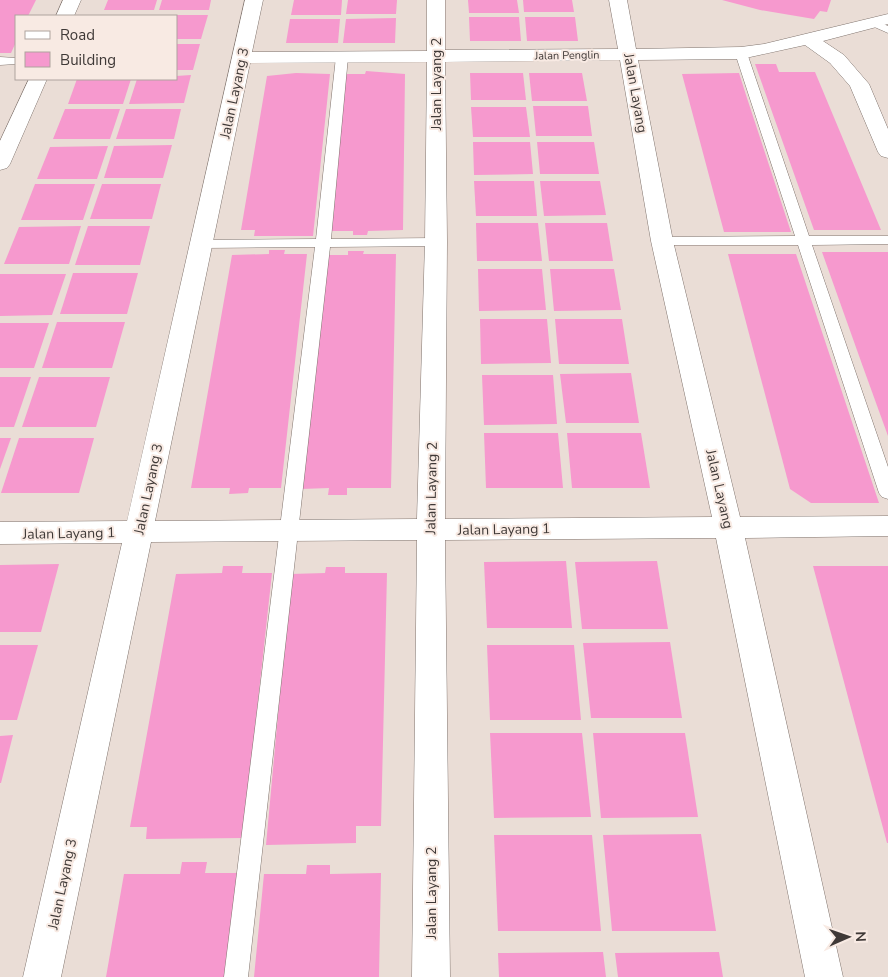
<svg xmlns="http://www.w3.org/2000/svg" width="888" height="977" font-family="'Nunito Sans',sans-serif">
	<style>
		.building { fill: #f699ce }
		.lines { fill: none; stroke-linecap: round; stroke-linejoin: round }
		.service-casing { stroke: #81756f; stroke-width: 1 }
		.minor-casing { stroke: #81756f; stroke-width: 1 }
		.service { fill: #fff; fill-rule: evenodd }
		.minor { fill: #fff; fill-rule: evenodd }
		.labels { text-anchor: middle; stroke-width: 4; stroke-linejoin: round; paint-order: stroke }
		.far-street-label { font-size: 11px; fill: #3f3937; stroke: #f8eae3 }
		.street-label { font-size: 14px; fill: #3f3937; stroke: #f8eae3 }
	</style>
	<rect width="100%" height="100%" fill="#eaddd6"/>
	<g class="building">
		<polygon points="0,0 36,0 28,16 16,16 16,42 11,53 0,53"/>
		<polygon points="108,0 157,0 154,10 104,10"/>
		<polygon points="162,0 211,0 209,10 159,10"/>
		<polygon points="294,0 342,0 341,15 291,15"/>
		<polygon points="348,0 397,0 396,14 346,14"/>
		<polygon points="468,0 517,0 519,13 469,13"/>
		<polygon points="523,0 572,0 574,12 524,12"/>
		<polygon points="722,0 831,0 827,12 820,11 814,19 760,10"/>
		<polygon points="176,15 208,15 201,39 176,39"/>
		<polygon points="469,17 519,17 521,41 470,41"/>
		<polygon points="525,17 575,17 578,41 527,41"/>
		<polygon points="396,18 395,43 343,43 346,19"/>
		<polygon points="290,19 340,19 338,43 286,43"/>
		<polygon points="176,44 200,44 193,70 176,70"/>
		<polygon points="755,64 776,64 779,72 815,72 881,230 814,230"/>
		<polygon points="366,71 405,74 403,230 368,231 367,235 353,235 353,231 330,231 343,74 365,74"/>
		<polygon points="296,73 330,74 313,236 254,236 255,230 241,230 267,76"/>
		<polygon points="470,73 523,73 526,100 471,100"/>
		<polygon points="529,73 582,73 587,101 532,101"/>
		<polygon points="739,73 746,95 791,232 724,232 682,74"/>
		<polygon points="191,75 184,103 129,104 137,79 176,79 176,76"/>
		<polygon points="77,79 131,79 123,104 68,104"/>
		<polygon points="533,106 588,106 592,136 536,136"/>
		<polygon points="471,107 526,107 530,137 473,137"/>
		<polygon points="65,109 120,109 110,139 53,139"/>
		<polygon points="126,109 181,109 174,139 116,139"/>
		<polygon points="473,142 530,142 533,174 474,175"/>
		<polygon points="537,142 594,142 599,174 540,174"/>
		<polygon points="172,145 163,178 104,178 114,146"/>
		<polygon points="108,146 97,179 37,179 50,147"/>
		<polygon points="474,181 534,181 537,216 476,216"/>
		<polygon points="540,181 600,181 606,215 544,216"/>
		<polygon points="35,184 95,184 83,220 21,220"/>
		<polygon points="102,184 161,184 152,219 90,219"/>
		<polygon points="476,223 538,223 542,261 477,261"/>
		<polygon points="545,223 607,223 613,261 549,261"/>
		<polygon points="81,226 69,264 4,264 19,227"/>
		<polygon points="88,226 150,226 140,265 75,265"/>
		<polygon points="269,250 285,250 284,254 307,254 281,488 249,488 248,493 229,494 230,488 191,488 232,255 269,254"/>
		<polygon points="348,251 364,251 363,254 396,254 391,488 347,488 347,495 328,495 329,488 301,489 322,255 348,255"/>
		<polygon points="822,252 888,252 888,436 863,367"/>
		<polygon points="728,254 796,254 879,503 811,503 790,489"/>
		<polygon points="478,269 542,269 546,310 479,311"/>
		<polygon points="550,269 614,269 621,310 554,311"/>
		<polygon points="73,273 138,273 127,314 60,314"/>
		<polygon points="0,274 66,274 52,315 0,316"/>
		<polygon points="480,319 547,319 551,363 481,364"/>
		<polygon points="555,319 622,319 629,364 559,364"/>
		<polygon points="57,322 125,322 112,368 42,368"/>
		<polygon points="0,323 49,323 34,368 0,368"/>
		<polygon points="631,373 639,423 566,423 560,374"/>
		<polygon points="482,375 553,375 557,424 484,425"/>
		<polygon points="0,377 31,377 14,427 0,427"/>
		<polygon points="39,377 110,377 96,427 22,427"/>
		<polygon points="484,433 558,433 563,488 486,488"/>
		<polygon points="567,433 641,433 650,488 572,488"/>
		<polygon points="0,438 11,438 0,469"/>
		<polygon points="19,438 94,438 79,493 1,493"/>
		<polygon points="566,561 572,628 487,628 484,562"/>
		<polygon points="657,561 668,629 582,629 575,562"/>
		<polygon points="59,564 41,632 0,632 0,565"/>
		<polygon points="223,566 243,566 242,573 272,573 243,838 146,839 147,827 130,827 176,574 222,573"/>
		<polygon points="813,566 888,566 888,843 887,843"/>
		<polygon points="326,567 345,567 345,573 387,573 381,826 356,826 356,843 266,845 291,574 325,573"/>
		<polygon points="670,642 682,718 591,718 583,643"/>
		<polygon points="0,645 38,645 17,720 0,720"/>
		<polygon points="487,645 574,645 581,720 490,720"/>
		<polygon points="490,733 582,733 591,817 494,818"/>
		<polygon points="593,733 685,733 698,817 601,818"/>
		<polygon points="13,735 1,783 0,783 0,736"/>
		<polygon points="701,834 716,931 612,931 603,835"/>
		<polygon points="494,835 592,835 601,931 498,931"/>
		<polygon points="182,862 207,862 205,873 241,873 230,977 106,977 124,874 180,874"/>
		<polygon points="307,865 330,865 330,874 381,873 379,977 254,977 264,874 306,874"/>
		<polygon points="603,952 606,977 499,977 498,953"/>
		<polygon points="719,952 723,977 618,977 615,953"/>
	</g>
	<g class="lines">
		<g class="service-casing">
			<g id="service">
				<polygon points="874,20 888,26 888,33 870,25 870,21"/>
				<polygon points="741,49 747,53 809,236 888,236 888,244 812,245 888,467 888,499 882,497 879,493 798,245 662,245 655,241 662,237 795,236 735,53"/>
				<polygon points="342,53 348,57 331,239 436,238 443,242 436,246 330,247 248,977 224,977 315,247 201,248 194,244 201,240 316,239 336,57"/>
				<polygon points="0,57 16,58 16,64 0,65"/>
			</g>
		</g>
		<g class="minor-casing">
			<g id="minor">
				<polygon points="63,0 81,0 74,16 56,16"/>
				<path d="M 245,0 L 263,0 L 252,52 L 427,51 L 427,0 L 445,0 L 445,50 L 618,49 L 609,0 L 627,0 L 636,49 L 741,47 L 764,44 L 888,14 L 888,24 L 823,41 L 844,55 L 869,84 L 888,129 L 888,158 L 881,156 L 878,152 L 850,86 L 830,63 L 805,45 L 741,59 L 638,60 L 673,241 L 740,517 L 888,516 L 888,536 L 745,538 L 843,977 L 805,977 L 716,538 L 445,540 L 450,977 L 412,977 L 417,540 L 151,542 L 61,977 L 23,977 L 122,543 L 0,544 L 0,522 L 127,521 ZM 620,60 L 651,241 L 712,517 L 445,519 L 447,242 L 445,62 ZM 427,62 L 425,242 L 417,519 L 155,521 L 250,63 Z"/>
				<polygon points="29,79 47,79 10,164 7,168 0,170 0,141"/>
			</g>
		</g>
		<use href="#service" class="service"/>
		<use href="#minor" class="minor"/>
	</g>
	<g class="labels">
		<g class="far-street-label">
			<text transform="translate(567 55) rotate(-1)" y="4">Jalan Penglin</text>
		</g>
		<g class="street-label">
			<text transform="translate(436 84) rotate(-90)" y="5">Jalan Layang 2</text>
			<text transform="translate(234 93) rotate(-78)" y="5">Jalan Layang 3</text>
			<text transform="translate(636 93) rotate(80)" y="5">Jalan Layang</text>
			<text transform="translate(431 488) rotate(-89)" y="5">Jalan Layang 2</text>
			<text transform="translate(148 489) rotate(-78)" y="5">Jalan Layang 3</text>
			<text transform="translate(720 489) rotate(77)" y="5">Jalan Layang</text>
			<text transform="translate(504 529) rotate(-1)" y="5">Jalan Layang 1</text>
			<text transform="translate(69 533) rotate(-1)" y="5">Jalan Layang 1</text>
			<text transform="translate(62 884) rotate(-78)" y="5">Jalan Layang 3</text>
			<text transform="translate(431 893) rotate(-90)" y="5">Jalan Layang 2</text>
		</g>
	</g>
	<rect x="15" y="15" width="162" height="65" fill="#f8eae3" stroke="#aea39e"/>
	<rect x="25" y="31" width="25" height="8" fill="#ffffff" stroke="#aea39e"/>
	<text x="60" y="40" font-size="15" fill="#3f3937">Road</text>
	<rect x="25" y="52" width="25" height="15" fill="#f699ce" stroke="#aea39e"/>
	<text x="60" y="65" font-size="15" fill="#3f3937">Building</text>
	<g transform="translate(848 937) rotate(88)" stroke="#f8eae3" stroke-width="4" paint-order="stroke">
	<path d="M0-4L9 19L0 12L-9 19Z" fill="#3f3937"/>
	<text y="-8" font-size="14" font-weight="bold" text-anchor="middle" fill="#3f3937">N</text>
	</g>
</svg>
